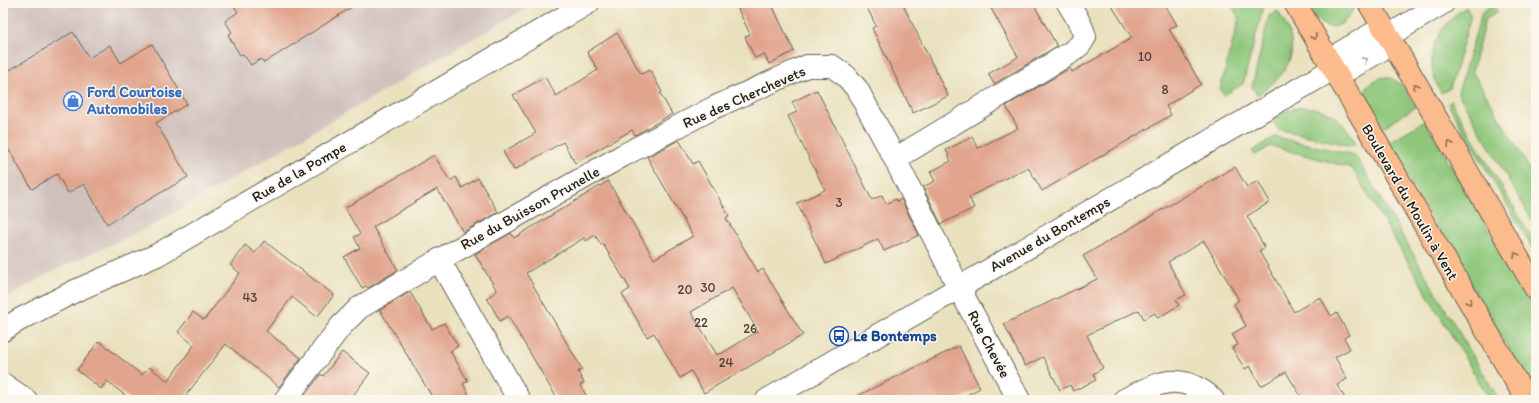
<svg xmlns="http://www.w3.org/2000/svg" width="1539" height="403" font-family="Itim,sans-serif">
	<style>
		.industrial { fill: #cfc0bb }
		.green { fill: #8fc77b; stroke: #56724c }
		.building { fill: #e1a48d; fill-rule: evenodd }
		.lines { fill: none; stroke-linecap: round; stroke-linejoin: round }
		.minor-casing { stroke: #646155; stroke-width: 24 }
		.major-casing { stroke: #646155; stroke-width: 24 }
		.minor { stroke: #fff; stroke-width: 22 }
		.major { stroke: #fbbb8d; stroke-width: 22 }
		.oneway { stroke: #8c6c54 }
		.oneway2 { stroke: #999 }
		.labels { text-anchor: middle; stroke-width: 3; stroke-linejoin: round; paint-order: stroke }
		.number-label { font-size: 13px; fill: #4d3e38 }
		.shop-label { font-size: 15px; font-weight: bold; fill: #366cbe; stroke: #fbf7ec; text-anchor: start }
		.street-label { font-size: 15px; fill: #1c1c1c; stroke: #fbf7ec }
		.transit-label { font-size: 15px; font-weight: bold; fill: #164399; stroke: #fbf7ec; text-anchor: start }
	</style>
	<rect width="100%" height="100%" fill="#fbf7ec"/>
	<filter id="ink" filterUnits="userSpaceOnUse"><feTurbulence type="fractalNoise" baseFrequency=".025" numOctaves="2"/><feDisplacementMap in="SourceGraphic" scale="8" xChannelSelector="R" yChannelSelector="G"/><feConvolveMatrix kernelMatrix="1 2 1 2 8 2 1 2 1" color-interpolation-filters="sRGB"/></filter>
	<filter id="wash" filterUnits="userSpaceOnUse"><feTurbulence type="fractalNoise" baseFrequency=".012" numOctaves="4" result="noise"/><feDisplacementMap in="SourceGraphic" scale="16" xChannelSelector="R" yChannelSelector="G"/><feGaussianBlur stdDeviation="0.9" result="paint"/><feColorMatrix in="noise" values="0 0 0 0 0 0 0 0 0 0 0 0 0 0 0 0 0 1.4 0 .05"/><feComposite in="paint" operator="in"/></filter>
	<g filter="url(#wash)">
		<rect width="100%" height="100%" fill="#e9e1be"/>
		<polygon class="industrial" points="3,3 535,3 149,227 51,272 3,300"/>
		<g class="green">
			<polygon points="1230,3 1260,3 1263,9 1243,84 1224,95 1220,90 1239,18"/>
			<path d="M 1307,3 L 1354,3 L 1355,4 C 1352,17 1337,34 1322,24 C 1315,20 1311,10 1307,3 Z"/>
			<polygon points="1493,5 1498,12 1485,20 1472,71 1536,180 1536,227 1458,93 1482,12"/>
			<path d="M 1466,7 L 1471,16 L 1450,88 L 1441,93 C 1421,59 1435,28 1466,7 Z"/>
			<path d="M 1278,11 C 1281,17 1285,22 1287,28 C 1301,58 1281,80 1257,95 L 1252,87 L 1269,16 Z"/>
			<path d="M 1387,77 C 1403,81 1408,95 1416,107 L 1380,129 C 1376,122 1370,115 1367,107 C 1360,90 1371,78 1387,77 Z"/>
			<polygon points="1451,101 1536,245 1536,254 1448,104"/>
			<path d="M 1302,107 C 1331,108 1342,119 1356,143 L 1351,146 L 1278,129 L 1272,120 L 1288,110 Z"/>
			<polygon points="1425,121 1536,310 1536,395 1387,143"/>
			<polygon points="1275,137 1355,155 1499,400 1490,400 1352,168 1271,146 1255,155 1252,151"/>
		</g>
		<g id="blocks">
			<g class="building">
				<polygon points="232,3 358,3 264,63 261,59 251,65 243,54 240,55 228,35 232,32 225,21 238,12"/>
				<polygon points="735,3 771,3 794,51 769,64 764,54 755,58 745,37 750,34"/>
				<polygon points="865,3 902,3 948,96 913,113 872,28 876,26"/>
				<polygon points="988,3 1033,3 1057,46 994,84 988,74 1018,57"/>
				<polygon points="1110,3 1164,3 1177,25 1169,29 1201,84 1166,106 1171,115 1042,191 1028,167 969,197 974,208 941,224 923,187 935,181 930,172 951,161 946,150 972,137 978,148 1018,128 1006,106 1070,68 1072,72 1132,38"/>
				<polygon points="73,32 89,58 110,45 121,63 152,44 187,104 156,123 188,177 107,224 84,184 68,193 57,174 32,189 3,140 3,74"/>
				<polygon points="617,33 641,74 650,70 662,92 660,93 672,114 635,135 632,130 575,163 563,142 514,170 503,152 536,133 513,95 545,77 556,96 598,70 587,52"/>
				<polygon points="817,90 872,200 882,195 886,204 896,199 897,201 901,199 919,235 884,251 878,239 826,264 797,203 825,190 788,116 797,112 792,102"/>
				<path d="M 679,140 L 693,164 L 698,161 L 729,216 L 726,218 L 758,272 L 763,269 L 803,335 L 704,393 L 691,371 L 680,378 L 654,333 L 647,337 L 622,294 L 630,289 L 603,244 L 601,245 L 595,235 L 586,241 L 584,238 L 526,273 L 582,369 L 578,372 L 584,383 L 580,385 L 589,400 L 558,400 L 508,316 L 500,321 L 487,298 L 497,291 L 475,254 L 511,233 L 514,238 L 608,181 L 654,259 L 693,236 L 647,157 ZM 732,288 L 758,331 L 721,354 L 720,353 L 717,355 L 691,312 Z"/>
				<polygon points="434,155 450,181 456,177 462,188 478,178 498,212 463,232 437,189 373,227 398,270 368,288 366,286 362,288 344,257 360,248 354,237 360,234 345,208"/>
				<polygon points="1235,167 1247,187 1258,181 1270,202 1247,216 1265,248 1259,251 1294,312 1320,297 1331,316 1337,313 1349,335 1344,338 1350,349 1335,357 1347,379 1337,385 1346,400 1303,400 1286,372 1261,386 1250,366 1245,369 1232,348 1238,345 1232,334 1246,326 1234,304 1239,300 1204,241 1168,262 1186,295 1176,300 1179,305 1158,318 1155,313 1144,319 1139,310 1087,335 1103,368 1093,374 1096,380 1073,391 1070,385 1060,390 1043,357 1025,366 1004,324 1097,279 1083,256"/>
				<polygon points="264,241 334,295 317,317 292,297 266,331 301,358 279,387 226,344 186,395 192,400 131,400 107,381 101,389 77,370 99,341 142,375 149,367 168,381 194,345 178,332 193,312 204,320 240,273 230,265 245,245 255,253"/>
				<polygon points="410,292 432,329 444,323 458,346 450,351 468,381 463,384 472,400 434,400 380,310"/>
				<polygon points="959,346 980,388 957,400 849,400"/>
				<polygon points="342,352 370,373 351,398 354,400 301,400 321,374 323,376"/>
			</g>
		</g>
	</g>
	<g filter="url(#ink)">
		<use href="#blocks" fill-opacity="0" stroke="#646155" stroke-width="1"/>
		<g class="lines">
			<g class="minor-casing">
				<g id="minor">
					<polyline points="1388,36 1443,3"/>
					<polyline points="1333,69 1340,53 1372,34 1388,36"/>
					<polyline points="1333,69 1349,69 1381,50 1388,36"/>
					<polyline points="439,260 519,400"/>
					<polyline points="3,330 19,320 75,291 157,255 588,3"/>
					<polyline points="3,384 26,400"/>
					<polyline points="285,400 341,326 359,308 439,260 622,156 713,108 807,66 832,66 846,76 857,89 895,159"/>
					<polyline points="767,400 1333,69"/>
					<path d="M 1019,400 L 959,288 L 895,159 L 1070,53 L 1080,45 L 1085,37 C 1082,25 1075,14 1068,3"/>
					<path d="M 1124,400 C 1149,388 1168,374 1195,387 C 1202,390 1208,394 1213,400"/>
				</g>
			</g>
			<g class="major-casing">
				<g id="major">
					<polyline points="1295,3 1527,400"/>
					<polyline points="1369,3 1536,289"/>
				</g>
			</g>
			<use href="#minor" class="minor"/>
			<use href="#major" class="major"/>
		</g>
		<defs><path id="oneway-chevron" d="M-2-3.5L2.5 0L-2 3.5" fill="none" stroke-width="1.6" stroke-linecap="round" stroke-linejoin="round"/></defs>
		<g class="oneway">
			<use href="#oneway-chevron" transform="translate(1314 37) rotate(60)"/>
			<use href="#oneway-chevron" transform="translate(1416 86) rotate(-120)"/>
			<use href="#oneway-chevron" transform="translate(1450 144) rotate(-121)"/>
			<use href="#oneway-chevron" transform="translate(1516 255) rotate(-121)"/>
			<use href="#oneway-chevron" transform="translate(1469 302) rotate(60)"/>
		</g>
		<use class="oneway2" href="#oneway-chevron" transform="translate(1365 60) rotate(-30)"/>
	</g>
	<defs>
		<g id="shop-ring" transform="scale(1)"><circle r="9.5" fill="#fbf7ec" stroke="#3f7fe0" stroke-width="1.5"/><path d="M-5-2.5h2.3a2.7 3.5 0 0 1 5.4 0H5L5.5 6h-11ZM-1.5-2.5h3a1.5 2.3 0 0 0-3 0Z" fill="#3f7fe0"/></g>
		<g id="bus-ring" transform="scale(1)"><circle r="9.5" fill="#fbf7ec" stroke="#1a4fb4" stroke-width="1.5"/><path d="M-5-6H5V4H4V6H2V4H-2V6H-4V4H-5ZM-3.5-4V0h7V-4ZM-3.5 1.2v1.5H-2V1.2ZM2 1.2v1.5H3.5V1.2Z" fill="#1a4fb4"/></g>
	</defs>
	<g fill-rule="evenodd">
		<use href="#shop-ring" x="73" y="101"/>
		<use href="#bus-ring" x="839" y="336"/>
	</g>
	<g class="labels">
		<g class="number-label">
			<text x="1145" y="61">10</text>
			<text x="1165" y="94">8</text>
			<text x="839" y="207">3</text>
			<text x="708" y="292">30</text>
			<text x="685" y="294">20</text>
			<text x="250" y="302">43</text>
			<text x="701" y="327">22</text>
			<text x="750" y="333">26</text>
			<text x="726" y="367">24</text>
		</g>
		<g class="shop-label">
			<text x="87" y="97">Ford Courtoise<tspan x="87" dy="17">Automobiles</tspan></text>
		</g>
		<g class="street-label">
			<text transform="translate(744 97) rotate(-24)" y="5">Rue des Cherchevets</text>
			<text transform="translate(299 172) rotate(-30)" y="5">Rue de la Pompe</text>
			<text transform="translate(1410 202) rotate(60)" y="5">Boulevard du Moulin à Vent</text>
			<text transform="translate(530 208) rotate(-29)" y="5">Rue du Buisson Prunelle</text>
			<text transform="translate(1050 234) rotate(-30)" y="5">Avenue du Bontemps</text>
			<text transform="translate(989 344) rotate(62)" y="5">Rue Chevée</text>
		</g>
		<g class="transit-label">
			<text x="853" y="341">Le Bontemps</text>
		</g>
	</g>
	<rect width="1539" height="403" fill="none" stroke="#fbf7ec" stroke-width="16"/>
</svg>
